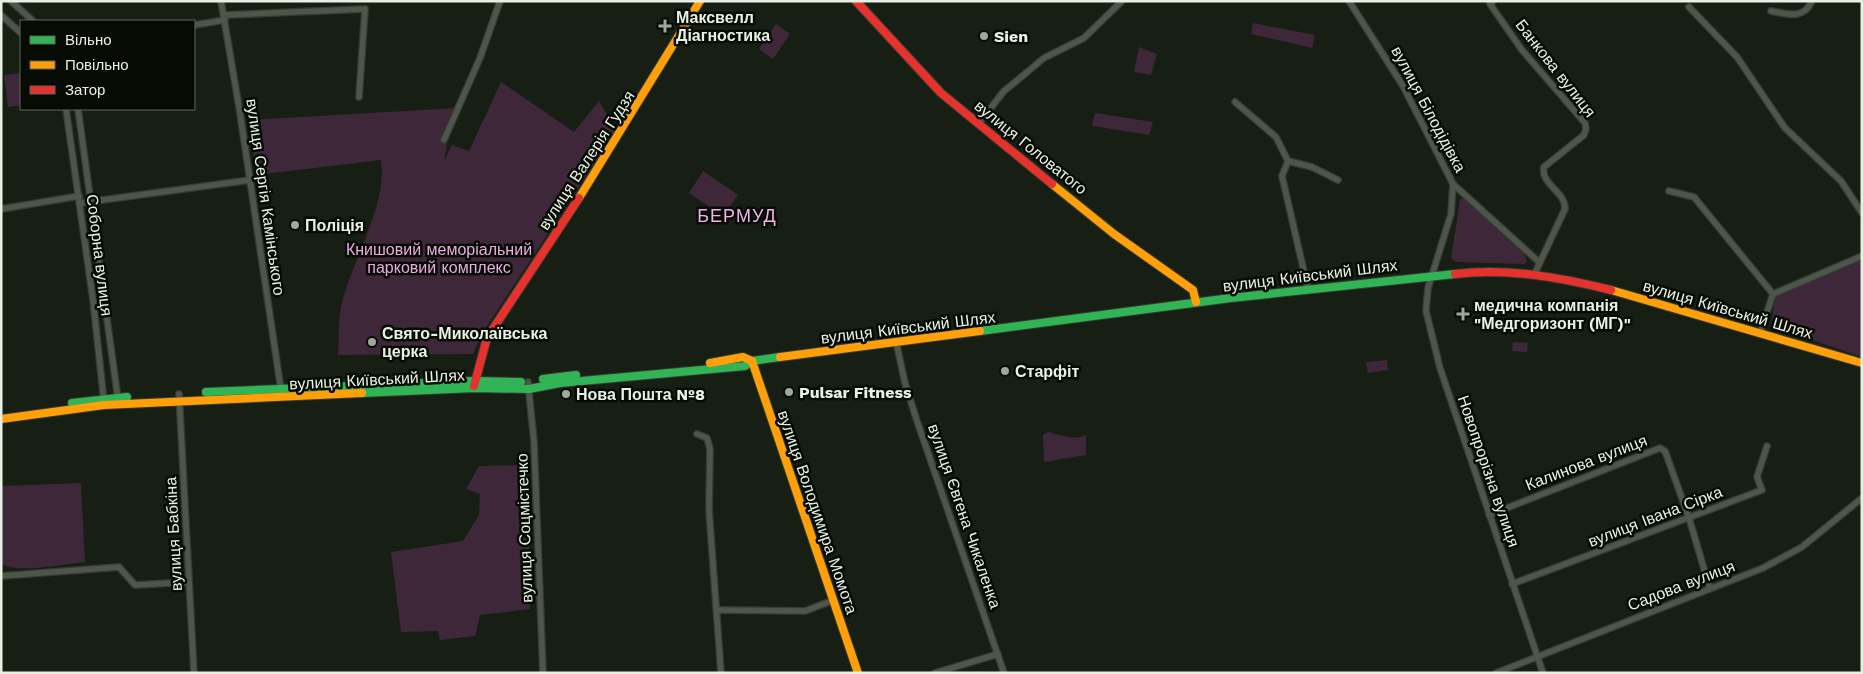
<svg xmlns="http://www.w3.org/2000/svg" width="1863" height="674" font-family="'Work Sans',sans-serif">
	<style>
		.green { fill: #3d2739 }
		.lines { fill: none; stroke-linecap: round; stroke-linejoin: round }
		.street-casing { stroke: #343b32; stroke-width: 8 }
		.fast-casing { stroke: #343b32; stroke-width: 10 }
		.slow-casing { stroke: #343b32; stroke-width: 10 }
		.jam-casing { stroke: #343b32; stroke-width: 10 }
		.street { stroke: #4e554b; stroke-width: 5.5 }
		.fast { stroke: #30b455; stroke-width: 8 }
		.slow { stroke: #ff9f0a; stroke-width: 8 }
		.jam { stroke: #e5322d; stroke-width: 8 }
		.poi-dot { fill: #9ea89b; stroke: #060b04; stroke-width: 2 }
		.labels { text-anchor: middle; stroke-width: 5; stroke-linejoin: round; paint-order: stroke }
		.poi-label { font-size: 16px; font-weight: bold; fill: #e7f1e3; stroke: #060b04; text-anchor: start }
		.street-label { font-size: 16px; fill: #e7f1e3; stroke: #060b04 }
		.park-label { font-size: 16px; fill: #ebaae1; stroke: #060b04 }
		.neighbourhood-label { font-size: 18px; letter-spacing: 1px; fill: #f2b3e9; stroke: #060b04 }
	</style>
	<rect width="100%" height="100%" fill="#171f14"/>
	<g class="green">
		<polygon points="1253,23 1315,35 1312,48 1251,34"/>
		<polygon points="776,24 790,34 773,59 759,49"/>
		<polygon points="1139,47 1157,54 1151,75 1134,72"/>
		<polygon points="21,73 21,105 8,107 4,75"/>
		<path d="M 501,82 L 574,132 L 599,101 L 616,131 L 481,335 L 473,354 L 338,355 C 339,338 338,318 342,302 C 353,259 388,203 381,160 L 256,175 L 249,120 L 456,108 L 440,142 L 447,145 L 444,161 L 452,145 L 469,151 Z"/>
		<polygon points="1095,113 1153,122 1149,135 1092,126"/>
		<polygon points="703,171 738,195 723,216 689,193"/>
		<polygon points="1465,198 1524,253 1527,261 1525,264 1456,262 1451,258 1460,199"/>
		<polygon points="1862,260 1862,357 1771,326 1775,296"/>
		<polygon points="1513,342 1528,343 1527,352 1512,351"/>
		<polygon points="1387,360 1388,370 1368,373 1366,362"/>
		<path d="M 1048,432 C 1060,435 1074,441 1086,435 L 1086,455 L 1044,462 L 1043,435 Z"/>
		<polygon points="528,465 530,609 480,615 475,636 440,640 438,631 401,632 391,552 463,541 479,515 480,494 466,489 479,466"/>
		<path d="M 81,483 L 85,562 C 63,564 20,574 1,564 L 1,486 Z"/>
	</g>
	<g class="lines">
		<g class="street-casing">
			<g id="street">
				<polyline points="11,1 33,21"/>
				<polyline points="221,1 240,113 281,390"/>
				<polyline points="1349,1 1403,86 1453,184 1539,262"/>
				<path d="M 1493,1 L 1490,4 L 1522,50 L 1585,123 L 1586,129 L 1584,135 L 1544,167 C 1540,184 1566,192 1565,209 L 1535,273"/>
				<polyline points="1689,7 1737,57 1785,128 1841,181 1862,213"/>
				<path d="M 1771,11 C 1787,14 1804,20 1812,1"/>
				<polyline points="1,15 21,33"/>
				<polyline points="224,15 365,9 359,97"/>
				<polyline points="194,25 225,20"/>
				<polyline points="1235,102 1276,137 1288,161 1312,167 1338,180"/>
				<polyline points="66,109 93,300 104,402"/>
				<polyline points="78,109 118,399"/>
				<polyline points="979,123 1004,91 1020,78 1044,58 1084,38 1122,1"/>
				<polyline points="444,140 480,58 500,1"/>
				<polyline points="1288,161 1282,176 1308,289"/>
				<polyline points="1453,184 1451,214 1428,288 1426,311 1440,368 1543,673"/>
				<polyline points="1669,191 1694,197 1773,294"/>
				<polyline points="80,203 250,180"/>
				<polyline points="1,209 79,196"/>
				<polyline points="1759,332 1761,330 1773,294 1862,256"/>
				<polyline points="896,341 905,383 917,421 1004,673"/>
				<polyline points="528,382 534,442 543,673"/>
				<polyline points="179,394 194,673"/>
				<polyline points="697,434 707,438 710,449 709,510 721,673"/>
				<polyline points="1489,515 1660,448 1665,451 1689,518 1710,589"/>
				<polyline points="1,576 119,567 135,585 189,582"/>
				<polyline points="1512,584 1762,490 1757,477 1767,446"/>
				<polyline points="717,610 805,611 834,600"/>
				<polyline points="935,673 998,654"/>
				<polyline points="1496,673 1763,568 1802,547 1862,498"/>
			</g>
		</g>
		<g class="fast-casing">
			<g id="fast">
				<polyline points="980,331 1231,298 1455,274"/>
				<polyline points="543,379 576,375"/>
				<polyline points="206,392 474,381 521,382"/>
				<polyline points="362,393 474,388 529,389 560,383 745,366 752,361 780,357"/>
				<polyline points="72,403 127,397"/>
			</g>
		</g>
		<g class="slow-casing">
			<g id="slow">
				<polyline points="1052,184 1114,234 1193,290 1196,302"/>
				<polyline points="579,198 700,1"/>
				<polyline points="1611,290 1862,363"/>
				<polyline points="780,357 980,331"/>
				<polyline points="752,361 858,673"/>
				<polyline points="710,363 743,357 752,361"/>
				<polyline points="1,419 104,405 362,393"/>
			</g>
		</g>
		<g class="jam-casing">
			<g id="jam">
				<polyline points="856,1 941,93 1052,184"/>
				<path d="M 1455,274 C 1508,268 1559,277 1611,290"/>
				<polyline points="474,386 487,338 579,198"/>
			</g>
		</g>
		<use href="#street" class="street"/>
		<use href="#fast" class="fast"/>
		<use href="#slow" class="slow"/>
		<use href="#jam" class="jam"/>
	</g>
	<g class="poi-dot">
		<path d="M662.5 18.5h5v5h5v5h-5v5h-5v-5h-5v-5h5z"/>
		<circle cx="984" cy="36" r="5"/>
		<circle cx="295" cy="225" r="5"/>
		<path d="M1460.5 306.5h5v5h5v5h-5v5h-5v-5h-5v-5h5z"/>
		<circle cx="372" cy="342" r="5"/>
		<circle cx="1005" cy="371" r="5"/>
		<circle cx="789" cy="392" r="5"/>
		<circle cx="566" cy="394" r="5"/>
	</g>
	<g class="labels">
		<g class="poi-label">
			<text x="676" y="23">Максвелл<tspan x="676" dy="18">Діагностика</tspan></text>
			<text x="994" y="42">Sien</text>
			<text x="305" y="231">Поліція</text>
			<text x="1474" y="311">медична компанія<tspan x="1474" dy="18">"Медгоризонт (МГ)"</tspan></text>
			<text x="382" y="339">Свято-Миколаївська<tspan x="382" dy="18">церка</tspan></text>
			<text x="1015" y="377">Старфіт</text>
			<text x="799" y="398">Pulsar Fitness</text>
			<text x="576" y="400">Нова Пошта №8</text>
		</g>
		<g class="street-label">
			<text transform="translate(1556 68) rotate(52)" y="6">Банкова вулиця</text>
			<text transform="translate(1429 109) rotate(62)" y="6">вулиця Білодідівка</text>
			<text transform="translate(1031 147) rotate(39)" y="6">вулиця Головатого</text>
			<text transform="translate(586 160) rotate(-57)" y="6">вулиця Валерія Гудзя</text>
			<text transform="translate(266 197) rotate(82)" y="6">вулиця Сергія Камінського</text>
			<text transform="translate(100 255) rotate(83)" y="6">Соборна вулиця</text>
			<text transform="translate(1310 275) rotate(-7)" y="6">вулиця Київський Шлях</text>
			<text transform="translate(1728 309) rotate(16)" y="6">вулиця Київський Шлях</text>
			<text transform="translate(908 327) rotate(-7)" y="6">вулиця Київський Шлях</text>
			<text transform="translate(377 379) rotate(-3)" y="6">вулиця Київський Шлях</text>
			<text transform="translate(1586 462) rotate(-21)" y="6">Калинова вулиця</text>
			<text transform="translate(1489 471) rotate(71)" y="6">Новопрорізна вулиця</text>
			<text transform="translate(818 512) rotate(71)" y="6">вулиця Володимира Момота</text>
			<text transform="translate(965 516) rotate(71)" y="6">вулиця Євгена Чикаленка</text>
			<text transform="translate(1655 516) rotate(-21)" y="6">вулиця Івана Сірка</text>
			<text transform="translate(524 528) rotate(-92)" y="6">вулиця Соцмістечко</text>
			<text transform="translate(173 534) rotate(-93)" y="6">вулиця Бабкіна</text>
			<text transform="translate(1681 585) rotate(-21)" y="6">Садова вулиця</text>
		</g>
		<g class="park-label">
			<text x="439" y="255">Книшовий меморіальний<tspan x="439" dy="18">парковий комплекс</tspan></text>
		</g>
		<g class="neighbourhood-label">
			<text x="737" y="222">БЕРМУД</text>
		</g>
	</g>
	<rect width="1863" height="674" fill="none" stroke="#e7f1e3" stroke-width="5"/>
	<rect x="20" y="20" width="175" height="90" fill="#060b04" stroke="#60675d"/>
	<rect x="30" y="36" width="25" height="8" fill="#30b455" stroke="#60675d"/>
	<text x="65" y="45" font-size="15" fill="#e7f1e3">Вільно</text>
	<rect x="30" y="61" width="25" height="8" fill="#ff9f0a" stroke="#60675d"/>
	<text x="65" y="70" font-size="15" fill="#e7f1e3">Повільно</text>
	<rect x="30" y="86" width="25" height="8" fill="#e5322d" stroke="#60675d"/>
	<text x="65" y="95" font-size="15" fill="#e7f1e3">Затор</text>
</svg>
